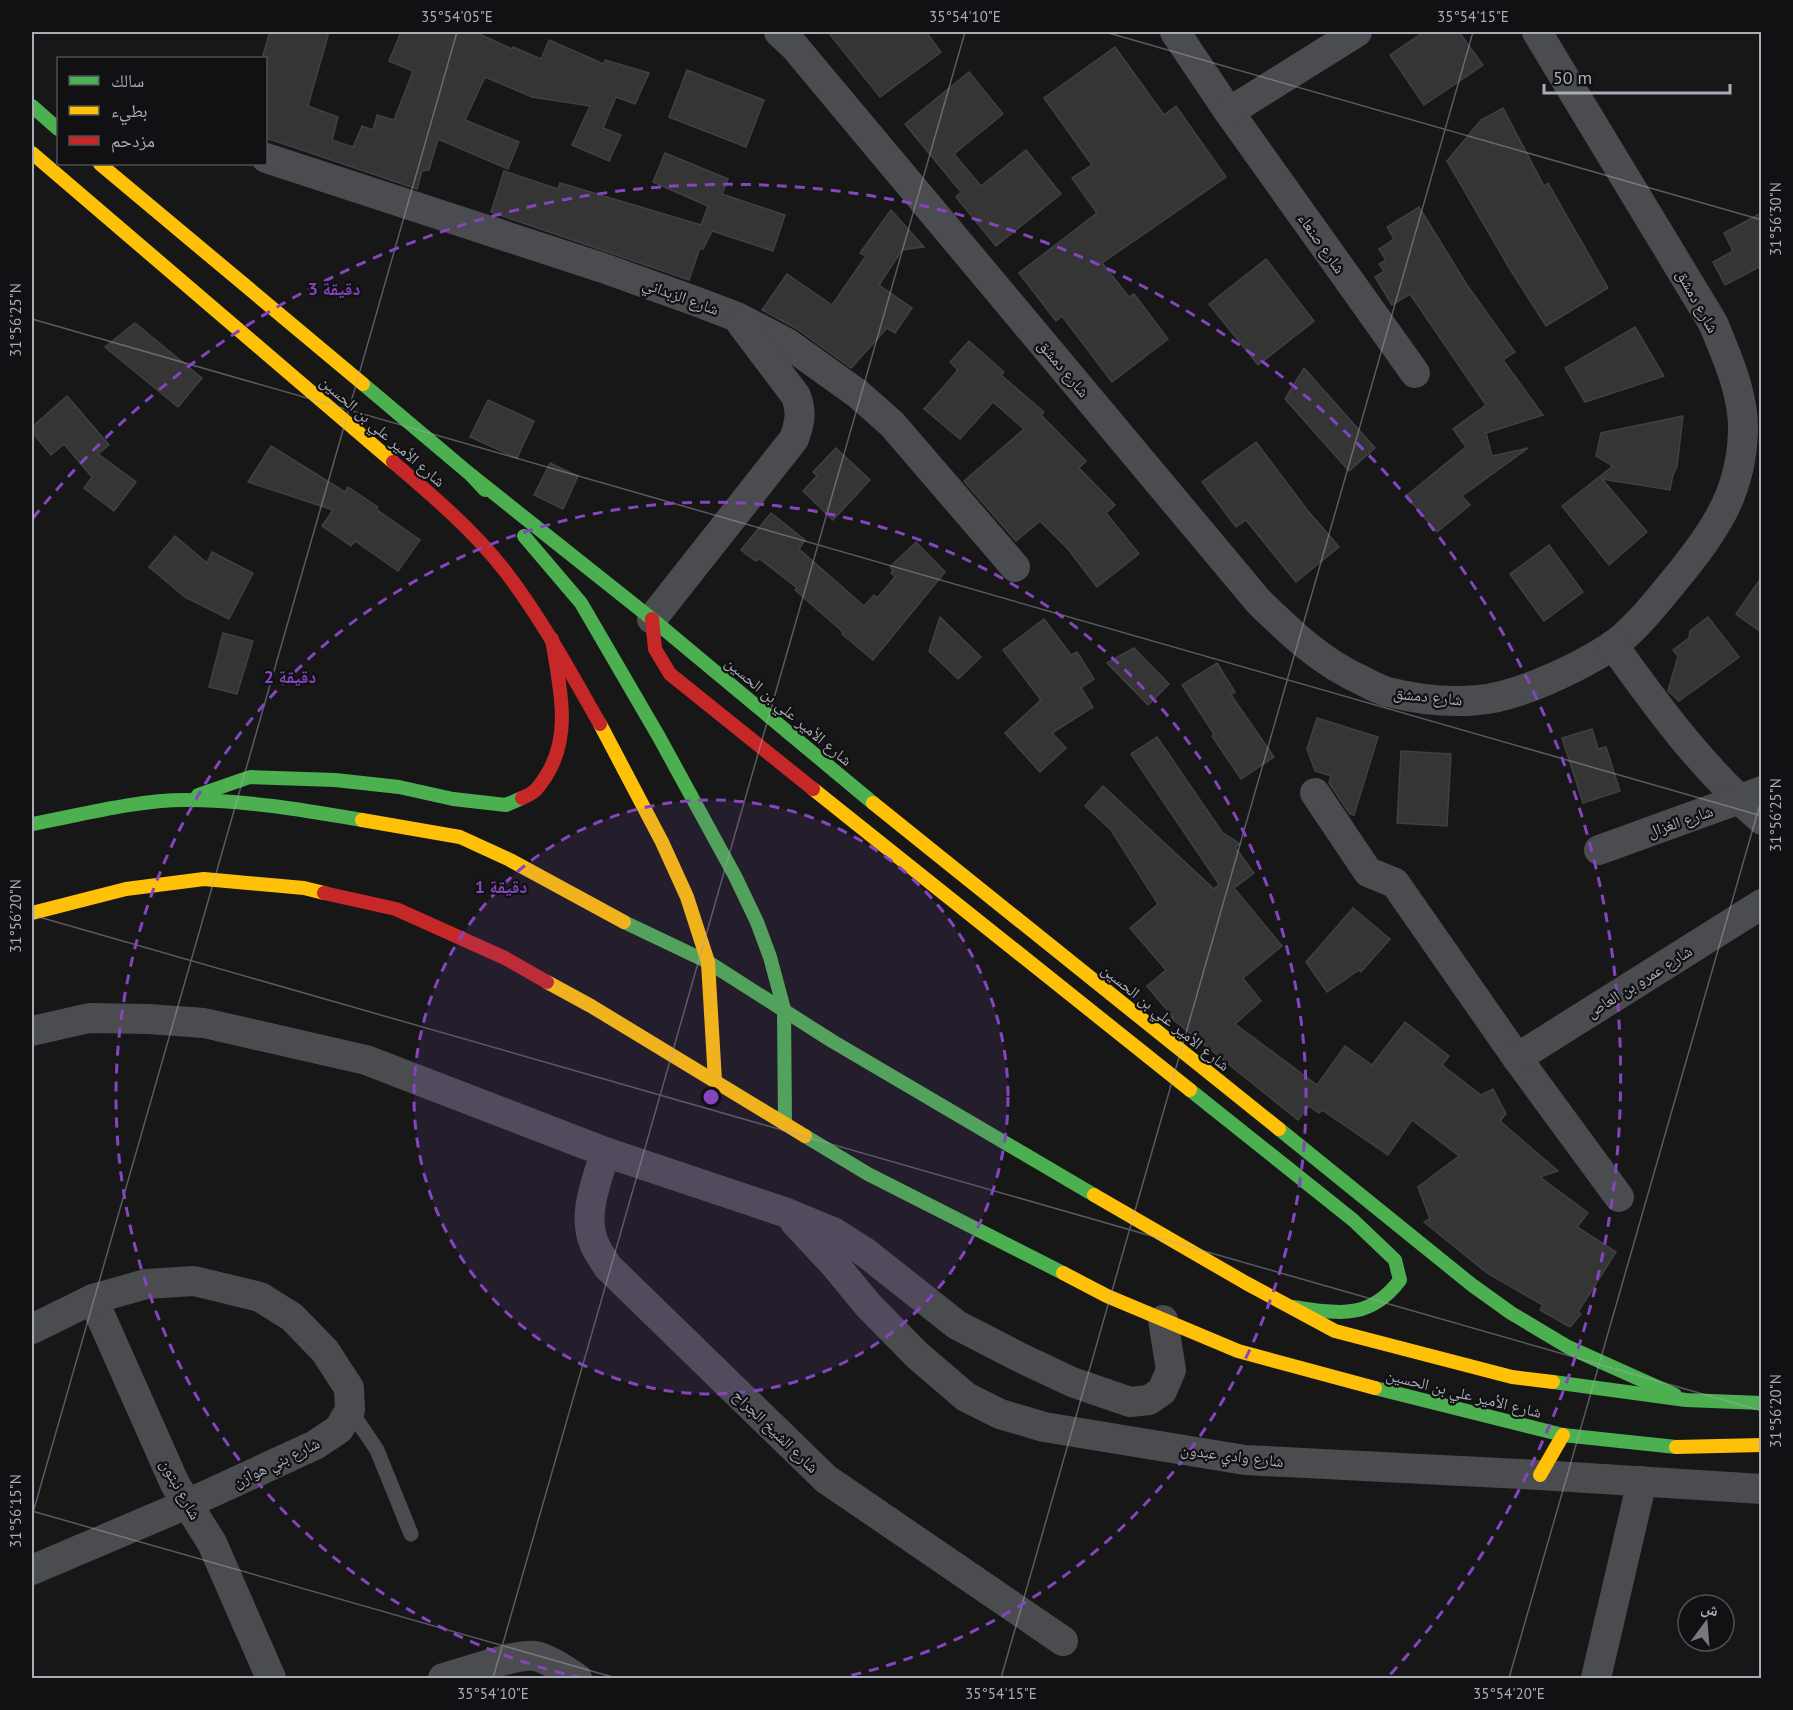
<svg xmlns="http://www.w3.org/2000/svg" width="1793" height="1710" font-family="'PT Sans','Noto Naskh Arabic',sans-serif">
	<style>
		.building { fill: #353536; stroke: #3f4043; stroke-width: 1.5 }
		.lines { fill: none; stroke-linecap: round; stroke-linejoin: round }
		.lane { stroke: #4b4c50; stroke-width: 15 }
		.street { stroke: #4b4c50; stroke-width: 30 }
		.fast { stroke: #4caf50; stroke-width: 14 }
		.slow { stroke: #ffc107; stroke-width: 14 }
		.jam { stroke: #c62828; stroke-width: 14 }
		.ticks { fill: none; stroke: #a8adb8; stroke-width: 1.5; stroke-opacity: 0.45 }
		.ring { fill: none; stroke: #8446be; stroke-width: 3; stroke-dasharray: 10 8 }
		.labels { text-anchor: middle; stroke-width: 4.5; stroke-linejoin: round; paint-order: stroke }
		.street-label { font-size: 16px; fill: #a8adb8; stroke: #111113 }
		.centre { fill: #8446be; stroke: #111113; stroke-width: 3 }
		.ring-label { font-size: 18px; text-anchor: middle; font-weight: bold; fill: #8446be; stroke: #111113; stroke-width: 4.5; stroke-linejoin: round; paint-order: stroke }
		.neatline { fill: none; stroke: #a8adb8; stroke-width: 2 }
		.ticks-label { font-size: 15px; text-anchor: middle; fill: #a8adb8 }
	</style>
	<rect width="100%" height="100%" fill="#171717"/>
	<g class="building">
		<polygon points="270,32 329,32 308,106 338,117 332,140 353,147 362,126 373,130 377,115 394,120 413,71 389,61 401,32 475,32 512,49 513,47 541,59 549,40 604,64 605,60 649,73 635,104 616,97 603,128 621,135 609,161 572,145 590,106 532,97 485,77 465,120 519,142 508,169 438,139 429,170 422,171 417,189 266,138 266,58 262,58"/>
		<polygon points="828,32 926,32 941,52 880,97"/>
		<polygon points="1424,32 1459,32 1483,65 1424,105 1390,55"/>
		<polygon points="1115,47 1164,115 1176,106 1226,177 1102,263 1129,297 1134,294 1168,339 1112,382 1062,316 1056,321 1019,273 1097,213 1072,178 1092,165 1044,98"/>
		<polygon points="687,70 764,100 746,147 669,117"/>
		<polygon points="969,72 1003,114 954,154 981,186 1026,150 1061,194 996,246 956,197 961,192 905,124"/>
		<polygon points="1503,108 1544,186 1548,183 1608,288 1546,326 1508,266 1447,161 1481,120"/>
		<polygon points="665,153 728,179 722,194 785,215 773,251 712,231 703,249 700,248 689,280 491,212 504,171 558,189 560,183 701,225 708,206 653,182"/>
		<polygon points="1419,207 1467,285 1515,352 1503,360 1543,415 1486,433 1492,456 1528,448 1462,496 1470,505 1437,532 1406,496 1466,447 1453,429 1486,405 1410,294 1392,305 1375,277 1384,271 1379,264 1386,260 1379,249 1394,239 1387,227"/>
		<polygon points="891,210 924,247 902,250 879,285 912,308 895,333 887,328 851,368 797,329 762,310 787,274 832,305 866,256 860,253"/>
		<polygon points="1761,213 1761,266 1725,285 1713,262 1733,251 1724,233"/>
		<polygon points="1266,259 1314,321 1258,365 1209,304"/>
		<polygon points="135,323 202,378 178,407 105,347"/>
		<polygon points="1635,327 1664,376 1585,402 1565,368"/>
		<polygon points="969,341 1004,372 1001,375 1044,412 1041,415 1086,461 1079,468 1115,505 1106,513 1139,554 1097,587 1068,549 1040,521 1016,541 964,481 1024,429 993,402 960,439 924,409 958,370 950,362"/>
		<polygon points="1304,368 1375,448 1349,471 1285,399"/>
		<polygon points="67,396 109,445 98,454 136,482 114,511 84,488 92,477 64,444 51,455 32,432 32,427"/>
		<polygon points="488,400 534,421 517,458 470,437"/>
		<polygon points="1683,416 1677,466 1673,475 1670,490 1602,479 1647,532 1609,565 1562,506 1613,466 1596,456 1601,433"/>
		<polygon points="1256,442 1308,511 1339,547 1296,582 1246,520 1236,527 1202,482"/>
		<polygon points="271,446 345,492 348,487 378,507 376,509 420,540 398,571 355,541 351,546 322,526 333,510 248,482"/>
		<polygon points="836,448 870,480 833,520 803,491 817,476 813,472"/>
		<polygon points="550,463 578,476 563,509 534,495"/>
		<polygon points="771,513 805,540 799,549 864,606 874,595 877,598 895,577 891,573 893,570 890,567 916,542 945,572 873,660 842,634 843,632 795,590 797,588 760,559 755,561 741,550"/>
		<polygon points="175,536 207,563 212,552 253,573 229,619 185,597 149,567"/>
		<polygon points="1549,545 1583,592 1544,621 1510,574"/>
		<polygon points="1761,578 1761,632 1736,614"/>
		<polygon points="940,617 981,657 958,679 929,651"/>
		<polygon points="1708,617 1739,657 1679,701 1668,691 1678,656 1673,650 1689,638 1690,631"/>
		<polygon points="1044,619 1071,655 1077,652 1094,679 1081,688 1093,707 1052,733 1066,748 1040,772 1005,733 1041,700 1003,650"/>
		<polygon points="223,633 253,641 237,694 209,687"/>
		<polygon points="1134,648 1169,684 1148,705 1107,663"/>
		<polygon points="1217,663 1235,692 1231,695 1274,757 1241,779 1212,736 1214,734 1182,685"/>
		<polygon points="1317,718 1378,737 1354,815 1350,814 1329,783 1331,776 1315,771 1307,749"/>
		<polygon points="1592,729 1598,749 1606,747 1620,791 1583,803 1562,738"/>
		<polygon points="1157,737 1222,832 1240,844 1235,847 1254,873 1234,888 1282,946 1243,978 1261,1001 1235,1024 1317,1085 1345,1046 1372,1065 1405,1022 1449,1056 1442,1065 1481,1095 1493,1089 1506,1114 1500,1121 1558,1171 1540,1177 1588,1213 1577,1227 1616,1252 1578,1312 1581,1314 1570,1327 1540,1310 1543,1305 1487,1273 1424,1222 1430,1219 1418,1187 1459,1156 1412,1120 1388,1155 1322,1110 1319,1113 1309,1106 1298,1120 1171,1018 1173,1017 1147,986 1166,970 1130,928 1158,904 1111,830 1085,806 1103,786 1214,889 1219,884 1131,754"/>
		<polygon points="1401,751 1451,754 1447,826 1397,823"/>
		<polygon points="1353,908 1390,939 1361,972 1359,970 1327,992 1306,962"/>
	</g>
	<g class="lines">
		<polyline class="lane" points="350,1410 377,1450 411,1534"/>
		<g class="street">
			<path d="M 779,32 L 794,46 L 1259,602 C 1292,634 1321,662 1363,681 C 1371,685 1380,690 1388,692 C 1416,699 1449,703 1478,700 C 1518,697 1578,668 1612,646 C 1637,629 1663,594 1683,570 C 1718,526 1741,490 1743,432 C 1744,394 1727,357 1713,323 L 1537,32"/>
			<polyline points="1175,32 1229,112 1415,373"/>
			<polyline points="1229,112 1357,32"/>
			<polyline points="266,158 603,268 695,301 737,317 787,343 858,394 892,424 1015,567"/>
			<path d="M 652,619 L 794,439 C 800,422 802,412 796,396 L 741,323"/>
			<path d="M 1613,645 C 1659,709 1701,767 1762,820"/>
			<polyline points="1315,793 1368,872 1395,883 1517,1058 1619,1197"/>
			<polyline points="1599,850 1762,791"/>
			<polyline points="32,1031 89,1018 148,1019 204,1023 366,1060 605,1152 787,1213 833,1232 866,1253 957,1325 1019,1357 1072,1382 1130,1402 1149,1400 1162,1391 1171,1370 1163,1320"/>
			<polyline points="1517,1058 1762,904"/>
			<path d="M 605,1152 C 597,1182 582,1213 594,1243 C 597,1251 603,1259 608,1267 L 826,1479 L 1063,1641"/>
			<polyline points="795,1222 835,1265 868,1305 917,1355 966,1397 1000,1414 1044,1427 1245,1460 1540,1475 1762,1489"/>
			<polyline points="93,1299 175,1484 212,1543 271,1678"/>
			<polyline points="32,1329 93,1299 146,1284 194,1281 260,1297 292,1317 325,1351 349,1388 350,1410 339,1429 315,1445 187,1504 32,1570"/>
			<path d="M 443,1678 C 464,1673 516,1653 535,1656 C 549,1659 565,1670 577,1678"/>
			<polyline points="1596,1678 1642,1481"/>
		</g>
		<g class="fast">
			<polyline points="32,106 58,129"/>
			<polyline points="363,384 471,475 485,490"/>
			<polyline points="471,475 652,619 873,803"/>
			<polyline points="524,536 581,603 659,737 735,876 757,922 770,957 784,1009 785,1124"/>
			<polyline points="198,795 250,777 335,780 399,787 453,799 506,805 522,798"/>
			<path d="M 32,824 C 80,815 137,800 185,800 C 245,800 303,810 362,820"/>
			<polyline points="624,922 708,962 832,1041 1094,1195"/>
			<path d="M 1190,1090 L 1353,1220 L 1395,1260 L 1400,1280 C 1369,1321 1338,1313 1293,1307"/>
			<polyline points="1279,1129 1472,1285 1511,1313 1568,1347 1675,1395"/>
			<polyline points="805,1136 868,1174 1063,1273"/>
			<polyline points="1553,1382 1686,1400 1762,1403"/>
			<polyline points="1375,1388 1563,1435 1676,1447"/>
		</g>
		<g class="slow">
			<polyline points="32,153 393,462"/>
			<polyline points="100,164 363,384"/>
			<polyline points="600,724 662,842 687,897 708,962 715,1081"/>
			<polyline points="813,789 1190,1090"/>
			<polyline points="873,803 1279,1129"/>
			<polyline points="362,820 460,837 510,860 624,922"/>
			<polyline points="32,913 126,889 204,879 304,888 324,893"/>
			<polyline points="547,982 591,1006 805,1136"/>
			<polyline points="1094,1195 1246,1283 1335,1331 1512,1377 1553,1382"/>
			<polyline points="1063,1273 1107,1296 1238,1351 1375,1388"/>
			<polyline points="1676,1447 1762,1445"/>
			<polyline points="1540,1475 1563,1435"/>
		</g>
		<g class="jam">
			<path d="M 393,462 C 433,496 473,530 505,571 C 542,619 570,672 600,724"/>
			<polyline points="652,619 655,649 670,674 813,789"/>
			<path d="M 522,798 C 536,792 538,788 546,776 C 573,734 559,685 552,639"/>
			<polyline points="324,893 396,909 505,958 547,982"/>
		</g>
	</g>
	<path class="ticks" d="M 1105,32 L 1762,220M 32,319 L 1762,816M 32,915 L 1762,1411M 32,1511 L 616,1678M 32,1516 L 457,32M 493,1678 L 965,32M 1001,1678 L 1473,32M 1509,1678 L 1762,797"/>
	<circle cx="711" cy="1097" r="297" fill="#8446be" fill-opacity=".12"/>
	<g class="ring">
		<circle cx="711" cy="1097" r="297"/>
		<path d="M582 1678A595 595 0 1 1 840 1678"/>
		<path d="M33 518A892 892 0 1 1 1389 1676"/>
	</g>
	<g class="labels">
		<g class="street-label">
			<text transform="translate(1322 243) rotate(55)" y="6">شارع صنعاء</text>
			<text transform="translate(681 296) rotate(20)" y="6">شارع الزبداني</text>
			<text transform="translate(1698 301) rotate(61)" y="6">شارع دمشق</text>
			<text transform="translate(1064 368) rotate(50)" y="6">شارع دمشق</text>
			<text transform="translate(383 431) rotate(41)" y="6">شارع الأمير علي بن الحسين</text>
			<text transform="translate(1428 696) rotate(6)" y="6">شارع دمشق</text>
			<text transform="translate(789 711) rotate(40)" y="6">شارع الأمير علي بن الحسين</text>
			<text transform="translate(1680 821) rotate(-19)" y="6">شارع الغزال</text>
			<text transform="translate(1639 981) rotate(-32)" y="6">شارع عمرو بن العاص</text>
			<text transform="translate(1166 1017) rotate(39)" y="6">شارع الأمير علي بن الحسين</text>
			<text transform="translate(1464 1393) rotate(14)" y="6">شارع الأمير علي بن الحسين</text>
			<text transform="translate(776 1431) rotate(44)" y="6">شارع الشيخ الجراح</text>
			<text transform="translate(1232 1455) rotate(7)" y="6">شارع وادي عبدون</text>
			<text transform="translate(276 1462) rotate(-26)" y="6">شارع بني هوازن</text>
			<text transform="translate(181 1489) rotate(61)" y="6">شارع نبتون</text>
		</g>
	</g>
	<circle cx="711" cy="1097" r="9" class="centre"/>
	<g class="ring-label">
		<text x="334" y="295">3 دقيقة</text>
		<text x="290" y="683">2 دقيقة</text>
		<text x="501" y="893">1 دقيقة</text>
	</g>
	<rect width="1793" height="1710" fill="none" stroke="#111113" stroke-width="66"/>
	<rect x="57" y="57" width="210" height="108" fill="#111113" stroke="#4d4f55" stroke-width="1.5"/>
	<rect x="69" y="76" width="30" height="9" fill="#4caf50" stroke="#4d4f55" stroke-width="1.5"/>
	<text x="111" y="87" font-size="18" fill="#a8adb8">سالك</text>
	<rect x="69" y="106" width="30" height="9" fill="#ffc107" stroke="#4d4f55" stroke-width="1.5"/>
	<text x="111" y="117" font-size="18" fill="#a8adb8">بطيء</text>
	<rect x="69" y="136" width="30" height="9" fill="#c62828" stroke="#4d4f55" stroke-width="1.5"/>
	<text x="111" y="147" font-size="18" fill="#a8adb8">مزدحم</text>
	<g transform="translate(1706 1623) rotate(16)"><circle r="28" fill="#111113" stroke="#4d4f55" stroke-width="1.5"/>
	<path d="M0-4.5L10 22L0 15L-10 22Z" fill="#757880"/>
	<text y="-9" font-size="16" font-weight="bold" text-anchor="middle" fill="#a8adb8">ش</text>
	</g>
	<path d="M1544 84v9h186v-9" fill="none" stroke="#a8adb8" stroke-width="3"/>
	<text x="1553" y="84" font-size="18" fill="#a8adb8" stroke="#111113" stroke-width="4.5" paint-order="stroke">50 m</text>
	<rect x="33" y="33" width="1727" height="1644" class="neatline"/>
	<g class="ticks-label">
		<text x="457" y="22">35°54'05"E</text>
		<text x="965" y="22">35°54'10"E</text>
		<text x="1473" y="22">35°54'15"E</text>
		<text transform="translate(1776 219) rotate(-90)" y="5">31°56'30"N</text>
		<text transform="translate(16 320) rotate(-90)" y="5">31°56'25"N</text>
		<text transform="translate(1776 815) rotate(-90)" y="5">31°56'25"N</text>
		<text transform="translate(16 916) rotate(-90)" y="5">31°56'20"N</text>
		<text transform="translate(1776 1411) rotate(-90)" y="5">31°56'20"N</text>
		<text transform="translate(16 1511) rotate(-90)" y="5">31°56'15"N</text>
		<text x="493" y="1699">35°54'10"E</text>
		<text x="1001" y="1699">35°54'15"E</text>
		<text x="1509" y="1699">35°54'20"E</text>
	</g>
</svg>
